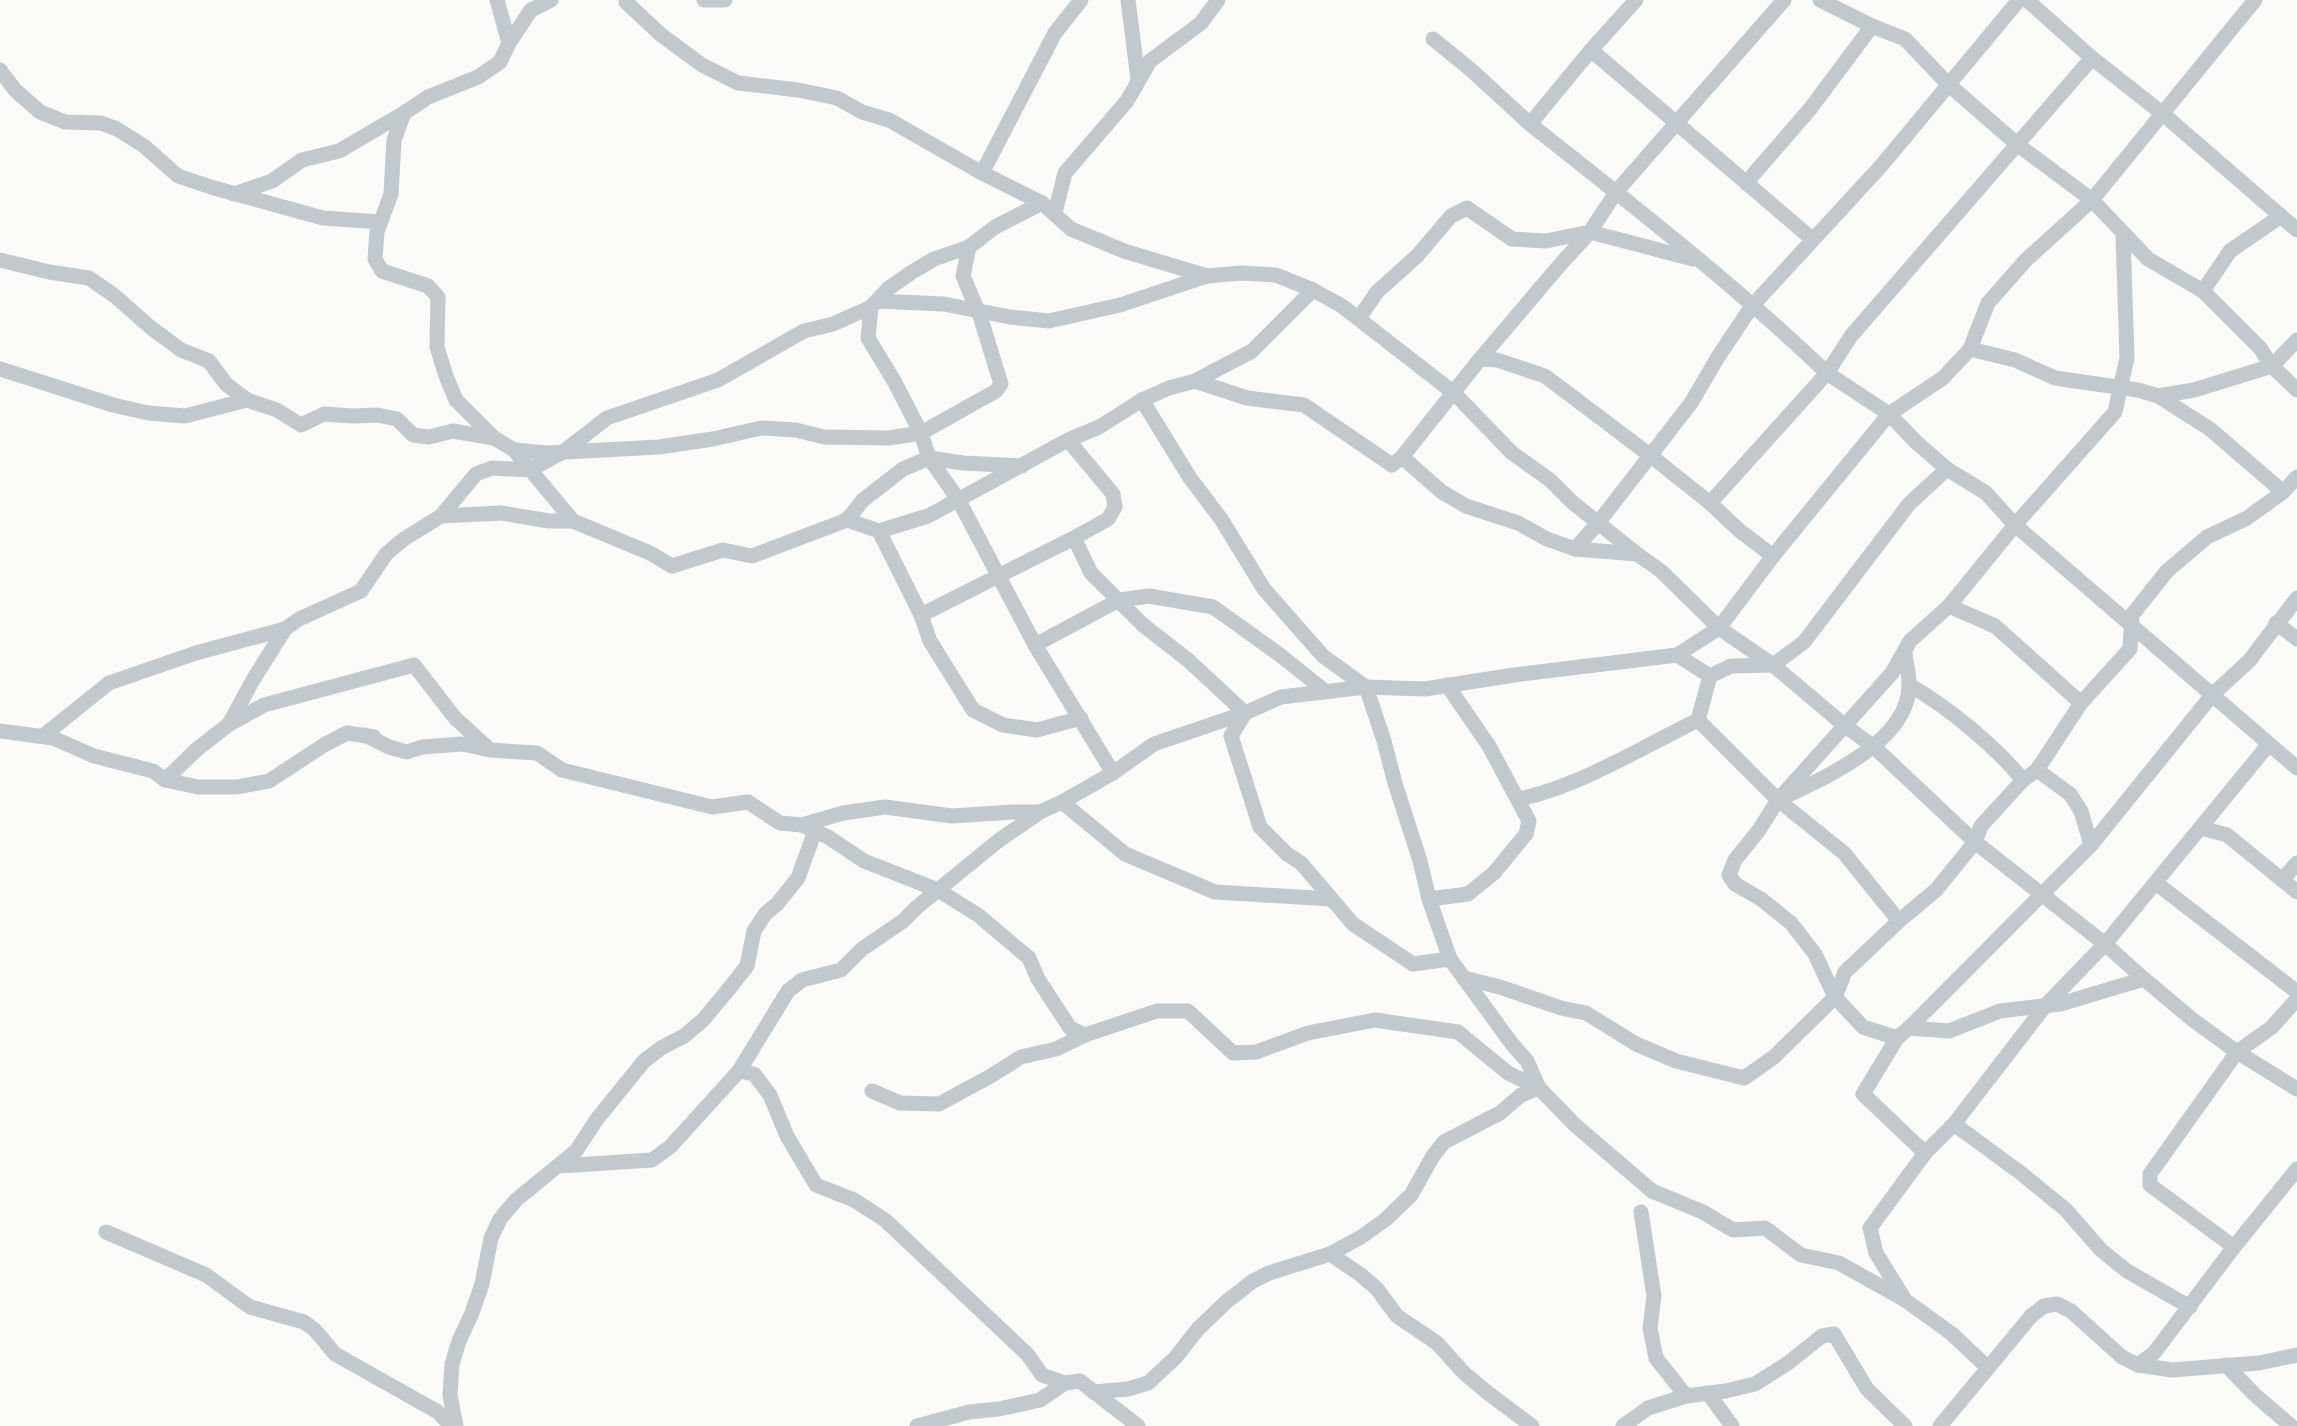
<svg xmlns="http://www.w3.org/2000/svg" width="2297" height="1426" font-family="Manrope,sans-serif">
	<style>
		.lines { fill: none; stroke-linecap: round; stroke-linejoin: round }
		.minor { stroke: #c3c8cc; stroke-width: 15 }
	</style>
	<rect width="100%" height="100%" fill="#fafaf8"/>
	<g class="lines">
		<g class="minor">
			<polyline points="497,0 509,43"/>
			<polyline points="704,0 725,0"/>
			<polyline points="1128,0 1138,79"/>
			<path d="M 1636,0 L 1591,50 L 1530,124 C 1630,203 1735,285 1827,373 L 1851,336 L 2092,58 L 2163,114 L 2297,230"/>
			<polyline points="1820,0 1872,26 1905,39 1948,84 2018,145 2092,200 2148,259 2203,291 2260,348 2272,366 2297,390"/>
			<polyline points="2027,0 2092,58"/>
			<polyline points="626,2 660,34 702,65 738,83 798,90 837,98 862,112 889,120 982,173 1042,203 1071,229 1124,251 1207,276 1241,273 1276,275 1313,290 1342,306 1454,393 1512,453 1550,480 1572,502 1637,554"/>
			<polyline points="1433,39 1470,69 1530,124"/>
			<polyline points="1591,50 1812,239"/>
			<polyline points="0,70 15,90 40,112 65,122 101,123 117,129 144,146 178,176 214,188 323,218 380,222"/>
			<polyline points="982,173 1055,33 1081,0"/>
			<polyline points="1746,183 1810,109 1872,26"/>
			<polyline points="234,194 272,181 302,160 339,151 404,113"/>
			<polyline points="1042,203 995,227 969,247 934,259 912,272 889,288 871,307 868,338 894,381 921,433 929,458 958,499 1035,645 1113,773"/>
			<polyline points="1055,213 1065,173 1127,101 1150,61 1201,23 1218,0"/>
			<polyline points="2123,236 2127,358 2115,412 2015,525 1949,606 1910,641 1892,673 1778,800 1759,830 1735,860 1729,875 1735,884 1761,899 1791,923 1815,954 1835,997 1863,1027 1897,1038 1909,1028 2091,845 2213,694 2249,661 2297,598"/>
			<polyline points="0,260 49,272 89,278 115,296 150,327 181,350 209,361 226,384 247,400 277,410 301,425 324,414 353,416 377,415 397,419 413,435 429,437 453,431 494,438 514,450 573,521"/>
			<polyline points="2203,291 2230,251 2281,216"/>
			<polyline points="877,301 944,304 1010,317 1049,321 1120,305 1207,276"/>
			<polyline points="1359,318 1377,292 1417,256 1451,216 1467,208 1512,239 1546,241 1590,232 1693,259"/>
			<polyline points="1970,349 2015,360 2055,378 2138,390 2158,396 2210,429 2283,492"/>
			<polyline points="1480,359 1497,360 1545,376 1651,456 1710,503 1827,373 1889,414 1916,442 1947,469 1986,493 2015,525 2297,768"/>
			<polyline points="0,369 113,405 148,413 185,416 247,400"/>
			<polyline points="1195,381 1247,398 1304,405 1392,465 1402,457 1480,359 1559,266 1590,232 1616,192 1784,0"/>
			<polyline points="2158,396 2194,390 2272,366 2297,340"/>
			<polyline points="1142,400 1190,478 1221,519 1264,589 1323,656 1366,687 1384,741 1395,783 1420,861 1429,899 1450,959"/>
			<polyline points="494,438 456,400 446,376 437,347 438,297 428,286 382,271 375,259 377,232 391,194 394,140 404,113 428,97 478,77 500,62 509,43 531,10 551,0"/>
			<polyline points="1068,440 1113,494 1115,507 1108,519 1074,538"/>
			<polyline points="514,450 546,453 659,447 713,439 761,428 796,430 824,437 889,438 921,433 996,391 1001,384 980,316 963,276 969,247"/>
			<polyline points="1402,457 1442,492 1466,506 1518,523 1547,539 1575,549 1637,554 1661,571 1719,628 1773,665 1844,725 1874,747 1975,842 2105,944 2144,979 2193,1020 2237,1052 2297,1089"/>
			<polyline points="1710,503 1740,531 1773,556"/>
			<polyline points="441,516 501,513 549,521 573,521 650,553 672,566 723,550 752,556 847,520 879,531 928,516 1068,440 1099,427 1142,400 1169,388 1195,381 1252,351 1313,290"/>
			<polyline points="847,520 863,500 903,469 929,458 963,463 1022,466"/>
			<polyline points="879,531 921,615 1074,538 1091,573 1143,625 1188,660 1245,713 1231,736 1260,827 1287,854 1301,863 1353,924 1413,964 1450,959 1512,1044 1527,1061 1539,1088 1575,1125 1652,1191 1703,1212 1733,1230 1765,1228 1801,1255 1839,1263 1905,1300"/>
			<polyline points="1575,549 1598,523 1691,403 1718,357 1752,306 1881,166 2019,0"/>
			<polyline points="1949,606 1995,626 2081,703"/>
			<polyline points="921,615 930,641 973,710 1003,725 1037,730 1081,718"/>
			<polyline points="2276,623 2297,639"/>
			<polyline points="1035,645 1119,600 1149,596 1190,603 1213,607 1280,655 1325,691"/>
			<polyline points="1677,655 1710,676 1731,666 1773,665 1804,642 1909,504 1947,469"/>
			<path d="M 1909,685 C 1947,706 1995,746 2023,780"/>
			<path d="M 1698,720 L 1778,800 C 1821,779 1911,742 1909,683 C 1909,673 1906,663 1905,653"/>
			<polyline points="229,724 253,680 285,629"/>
			<polyline points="0,731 53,738 94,756 153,771 165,780 198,787 237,787 269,781 324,745 347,733 374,737"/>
			<polyline points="365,735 389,747 407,752 422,747 462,744 490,750 537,753 562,770 712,807 748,802 780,823 802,825 843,813 885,807 952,816 1013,812 1040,812"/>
			<polyline points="43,736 109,683 196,653 285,629 299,619 361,591 386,554 404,539 441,516 476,474 492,468 530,470 563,452 607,418 718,380 804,331 833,324 871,307"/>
			<polyline points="2037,770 2070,794 2081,811 2091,845"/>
			<polyline points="165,780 196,750 228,725 264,705 414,665 455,718 488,748"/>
			<path d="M 1519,799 C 1580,786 1641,748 1698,720 L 1710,676"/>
			<polyline points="1778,800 1844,853 1899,921"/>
			<polyline points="1062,802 1125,854 1215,892 1331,899"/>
			<polyline points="806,827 828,837 864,861 938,890 978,915 1029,958 1038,979 1070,1028 1085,1035"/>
			<polyline points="2201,828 2227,835 2297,892"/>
			<polyline points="2282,880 2297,863"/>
			<polyline points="2156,883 2297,992"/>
			<polyline points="1429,899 1468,894 1494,873 1526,834 1529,821 1489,746 1447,685"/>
			<polyline points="1464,978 1500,987 1561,1008 1586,1013 1636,1044 1676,1061 1744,1078 1774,1057 1835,997 1845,972 1899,921 1936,890 1975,842 1981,826 2023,780 2037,770 2081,703 2130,649 2132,615 2167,571 2207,537 2247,518 2283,492 2297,477"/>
			<polyline points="1909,1028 1949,1031 2000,1011 2060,1004 2144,979"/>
			<polyline points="1897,1038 1863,1094 1925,1153"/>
			<polyline points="739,1071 754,1074 770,1095 787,1136 816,1185 854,1200 885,1220 1028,1355 1042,1375 1065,1383"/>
			<polyline points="872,1091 900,1103 939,1104 989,1077 1021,1057 1056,1049 1085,1035 1157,1011 1188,1011 1233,1053 1256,1052 1308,1033 1375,1020 1458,1032 1508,1073 1539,1088"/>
			<polyline points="1954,1124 2045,1006 2105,944 2269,744"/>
			<polyline points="560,1166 652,1160 670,1147 739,1071 788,991 802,980 841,970 862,949 903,921 917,907 998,841 1040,812 1062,802 1113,773 1154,744 1245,713 1281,697 1366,687 1425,689 1514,675 1677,655 1719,628 1773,556 1889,414 1943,378 1970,349 1988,303 2026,260 2092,200 2255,0"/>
			<polyline points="1641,1212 1654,1296 1650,1328 1656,1358 1686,1396"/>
			<polyline points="106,1232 206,1275 250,1307 304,1322 315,1330 335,1354 438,1412 451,1426"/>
			<polyline points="2234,1247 2150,1185 2150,1174 2237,1052 2272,1027 2297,999"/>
			<polyline points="1330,1254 1361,1275 1377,1289 1397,1316 1437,1343 1464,1373 1488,1393 1532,1426"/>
			<polyline points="2138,1365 2172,1370 2259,1363 2297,1355"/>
			<polyline points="2226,1365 2255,1395 2291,1426"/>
			<polyline points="1987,1367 1952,1334 1905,1300 1876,1253 1870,1228 1925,1153 1954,1124 2022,1174 2066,1210 2101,1250 2127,1271 2190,1307"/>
			<polyline points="1094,1392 1138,1426"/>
			<polyline points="1708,1393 1732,1426"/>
			<polyline points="456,1426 450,1395 452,1364 459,1341 472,1313 482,1284 491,1238 500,1219 516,1200 576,1151 597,1119 644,1061 661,1048 684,1036 703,1020 728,990 747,966 754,931 765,914 777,904 798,878 815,831"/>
			<polyline points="917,1426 969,1412 999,1409 1040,1400 1065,1383 1080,1381 1094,1392 1128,1389 1148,1383 1175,1358 1198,1329 1226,1302 1253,1281 1269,1273 1330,1254 1361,1237 1385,1220 1411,1195 1433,1156 1444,1142 1500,1113 1521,1095 1539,1088"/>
			<polyline points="1623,1426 1648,1408 1686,1396 1726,1391 1755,1384 1788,1363 1822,1336 1834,1334 1867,1389 1905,1426"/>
			<polyline points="1940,1426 2031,1316 2044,1306 2057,1304 2071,1311 2122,1357 2138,1365 2154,1353 2234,1247 2297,1169"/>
		</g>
	</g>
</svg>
